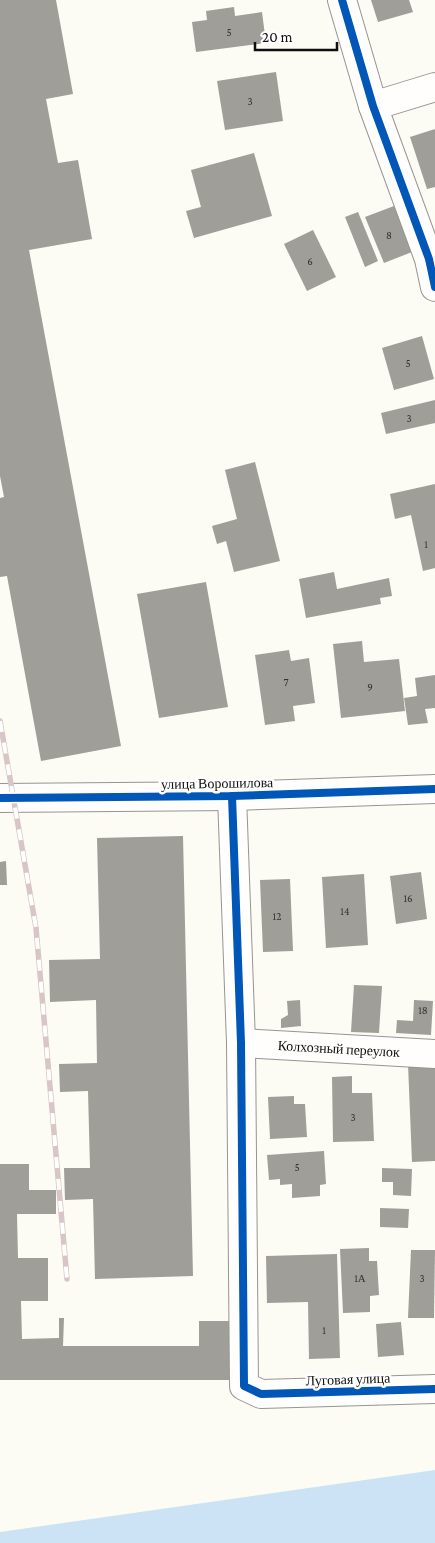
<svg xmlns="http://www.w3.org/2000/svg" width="435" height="1543" font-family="'Crimson Pro',serif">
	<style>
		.water { fill: #cce3f5 }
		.building { fill: #9f9e99 }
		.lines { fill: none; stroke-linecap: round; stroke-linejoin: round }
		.minor-casing { stroke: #969592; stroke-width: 30 }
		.tertiary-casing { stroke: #969592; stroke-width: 30 }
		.minor { stroke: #fffefd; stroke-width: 28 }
		.tertiary { stroke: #fffefd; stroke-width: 28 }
		.rail-casing { stroke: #d7c6c5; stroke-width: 5.5 }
		.rail { stroke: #fff; stroke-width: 4; stroke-dasharray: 11; stroke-linecap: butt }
		.cycleway-casing { stroke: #fff; stroke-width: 11 }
		.cycleway { stroke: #0057b8; stroke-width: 8 }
		.labels { text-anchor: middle; stroke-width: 5; stroke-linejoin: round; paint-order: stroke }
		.number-label { font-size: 11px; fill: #333332 }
		.street-label { font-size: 14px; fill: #0f0f0f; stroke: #fff }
	</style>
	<rect width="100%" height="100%" fill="#fcfbf4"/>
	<polygon class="water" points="435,1470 435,1543 0,1543 0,1532"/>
	<g class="building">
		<polygon points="0,0 56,0 73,94 46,99 58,163 78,160 92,239 29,250 121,746 41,761 7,576 0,577 0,498 4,497 0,476"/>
		<polygon points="371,0 409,0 413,12 378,22"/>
		<polygon points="234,7 235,16 262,12 266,43 196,52 192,22 207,20 206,11"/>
		<polygon points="276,72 283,121 225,130 217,81"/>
		<polygon points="435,129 435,187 427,189 410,137"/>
		<polygon points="254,153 272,216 194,238 186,211 201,207 191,170"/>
		<polygon points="394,206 412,252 384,263 365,217"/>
		<polygon points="358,212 378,261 365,267 345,217"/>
		<polygon points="313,230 336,277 307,291 284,244"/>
		<polygon points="422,336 434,379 394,390 382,348"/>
		<polygon points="435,400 435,423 386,434 381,413"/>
		<polygon points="255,462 280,561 234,572 226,541 217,544 212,526 237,519 225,470"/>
		<polygon points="435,484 435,568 423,571 411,515 395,519 390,494"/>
		<polygon points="334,572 337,589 389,578 392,596 380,598 381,604 306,618 299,579"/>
		<polygon points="206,582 228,707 159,718 137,594"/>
		<polygon points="362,641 364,662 399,659 405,711 341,718 333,644"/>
		<polygon points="289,650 291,661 309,658 315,703 293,706 295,721 265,725 255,655"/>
		<polygon points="435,675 435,708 425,709 428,723 408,725 404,698 417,696 415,678"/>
		<polygon points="183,836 193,1276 95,1279 93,1199 65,1200 64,1168 90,1168 88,1091 60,1092 59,1064 97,1063 96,1000 50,1002 49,960 100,959 97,838"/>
		<polygon points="6,861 7,885 0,885 0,862"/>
		<polygon points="421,872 427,919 396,924 390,876"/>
		<polygon points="364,874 368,945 326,948 322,877"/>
		<polygon points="290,879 293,951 263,952 260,880"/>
		<polygon points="354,985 382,986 379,1033 351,1032"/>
		<polygon points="300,1000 301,1026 281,1028 281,1019 288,1015 287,1001"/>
		<polygon points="414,1000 433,1001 431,1035 396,1033 397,1020 413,1021"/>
		<polygon points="435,1063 435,1161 412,1162 408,1064"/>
		<polygon points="352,1076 352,1093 372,1093 374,1141 333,1142 332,1077"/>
		<polygon points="294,1096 294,1104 305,1104 307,1137 270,1139 268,1097"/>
		<polygon points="324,1151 326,1184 320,1185 320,1196 292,1198 292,1184 280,1185 280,1179 269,1180 267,1155"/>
		<polygon points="0,1164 29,1164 29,1190 56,1190 56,1214 17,1214 18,1258 48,1258 48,1301 21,1301 22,1339 59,1338 59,1318 64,1318 63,1346 199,1346 199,1321 234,1321 234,1380 0,1380"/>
		<polygon points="382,1168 412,1169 411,1196 393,1195 393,1182 382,1182"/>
		<polygon points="380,1208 409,1209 408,1228 380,1227"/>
		<polygon points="369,1248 369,1261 377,1261 379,1295 370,1296 370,1312 343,1313 340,1249"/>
		<polygon points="411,1250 435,1250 434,1318 408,1318"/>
		<polygon points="337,1254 340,1358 309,1359 308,1302 267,1303 266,1256"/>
		<polygon points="401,1322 404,1355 378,1357 376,1324"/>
	</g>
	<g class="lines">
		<g class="minor-casing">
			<g id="minor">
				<polyline points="342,0 373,106 429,259 435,287"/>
				<polyline points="373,106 435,87"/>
				<polyline points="232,796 241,1043 244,1386 261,1394 435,1389"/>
				<path id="s1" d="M 241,1043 L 435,1054"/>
			</g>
		</g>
		<g class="tertiary-casing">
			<polyline id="tertiary" points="0,798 232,796 435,789"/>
		</g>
		<use href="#minor" class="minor"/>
		<use href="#tertiary" class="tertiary"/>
		<g class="rail-casing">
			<polyline id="rail" points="0,721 36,928 67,1279"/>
		</g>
		<use href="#rail" class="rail"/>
		<g class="cycleway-casing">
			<g id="cycleway">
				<polyline points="342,0 373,106 429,259 435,287"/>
				<polyline points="232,796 241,1043 244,1386 261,1394 435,1389"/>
				<polyline points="0,798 232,796 435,789"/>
			</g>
		</g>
		<use href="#cycleway" class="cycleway"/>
	</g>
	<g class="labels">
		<g class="number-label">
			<text x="229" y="36">5</text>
			<text x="250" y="105">3</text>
			<text x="389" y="239">8</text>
			<text x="310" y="265">6</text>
			<text x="408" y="367">5</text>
			<text x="409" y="422">3</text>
			<text x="426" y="548">1</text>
			<text x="286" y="686">7</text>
			<text x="370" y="691">9</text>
			<text x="408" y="902">16</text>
			<text x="345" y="915">14</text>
			<text x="277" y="920">12</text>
			<text x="423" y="1014">18</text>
			<text x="353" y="1121">3</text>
			<text x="297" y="1171">5</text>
			<text x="360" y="1282">1А</text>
			<text x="422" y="1282">3</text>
			<text x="324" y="1334">1</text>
		</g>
		<g class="street-label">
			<text transform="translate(217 783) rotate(-1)" y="5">улица Ворошилова</text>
			<text dy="5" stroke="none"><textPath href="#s1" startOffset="98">Колхозный переулок</textPath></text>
			<text transform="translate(348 1379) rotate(-2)" y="5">Луговая улица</text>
		</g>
	</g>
	<path d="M255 42v8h82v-8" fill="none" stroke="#0f0f0f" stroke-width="2.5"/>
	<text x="262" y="42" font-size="15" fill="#0f0f0f" stroke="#ffffff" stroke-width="4" paint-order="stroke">20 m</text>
</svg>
